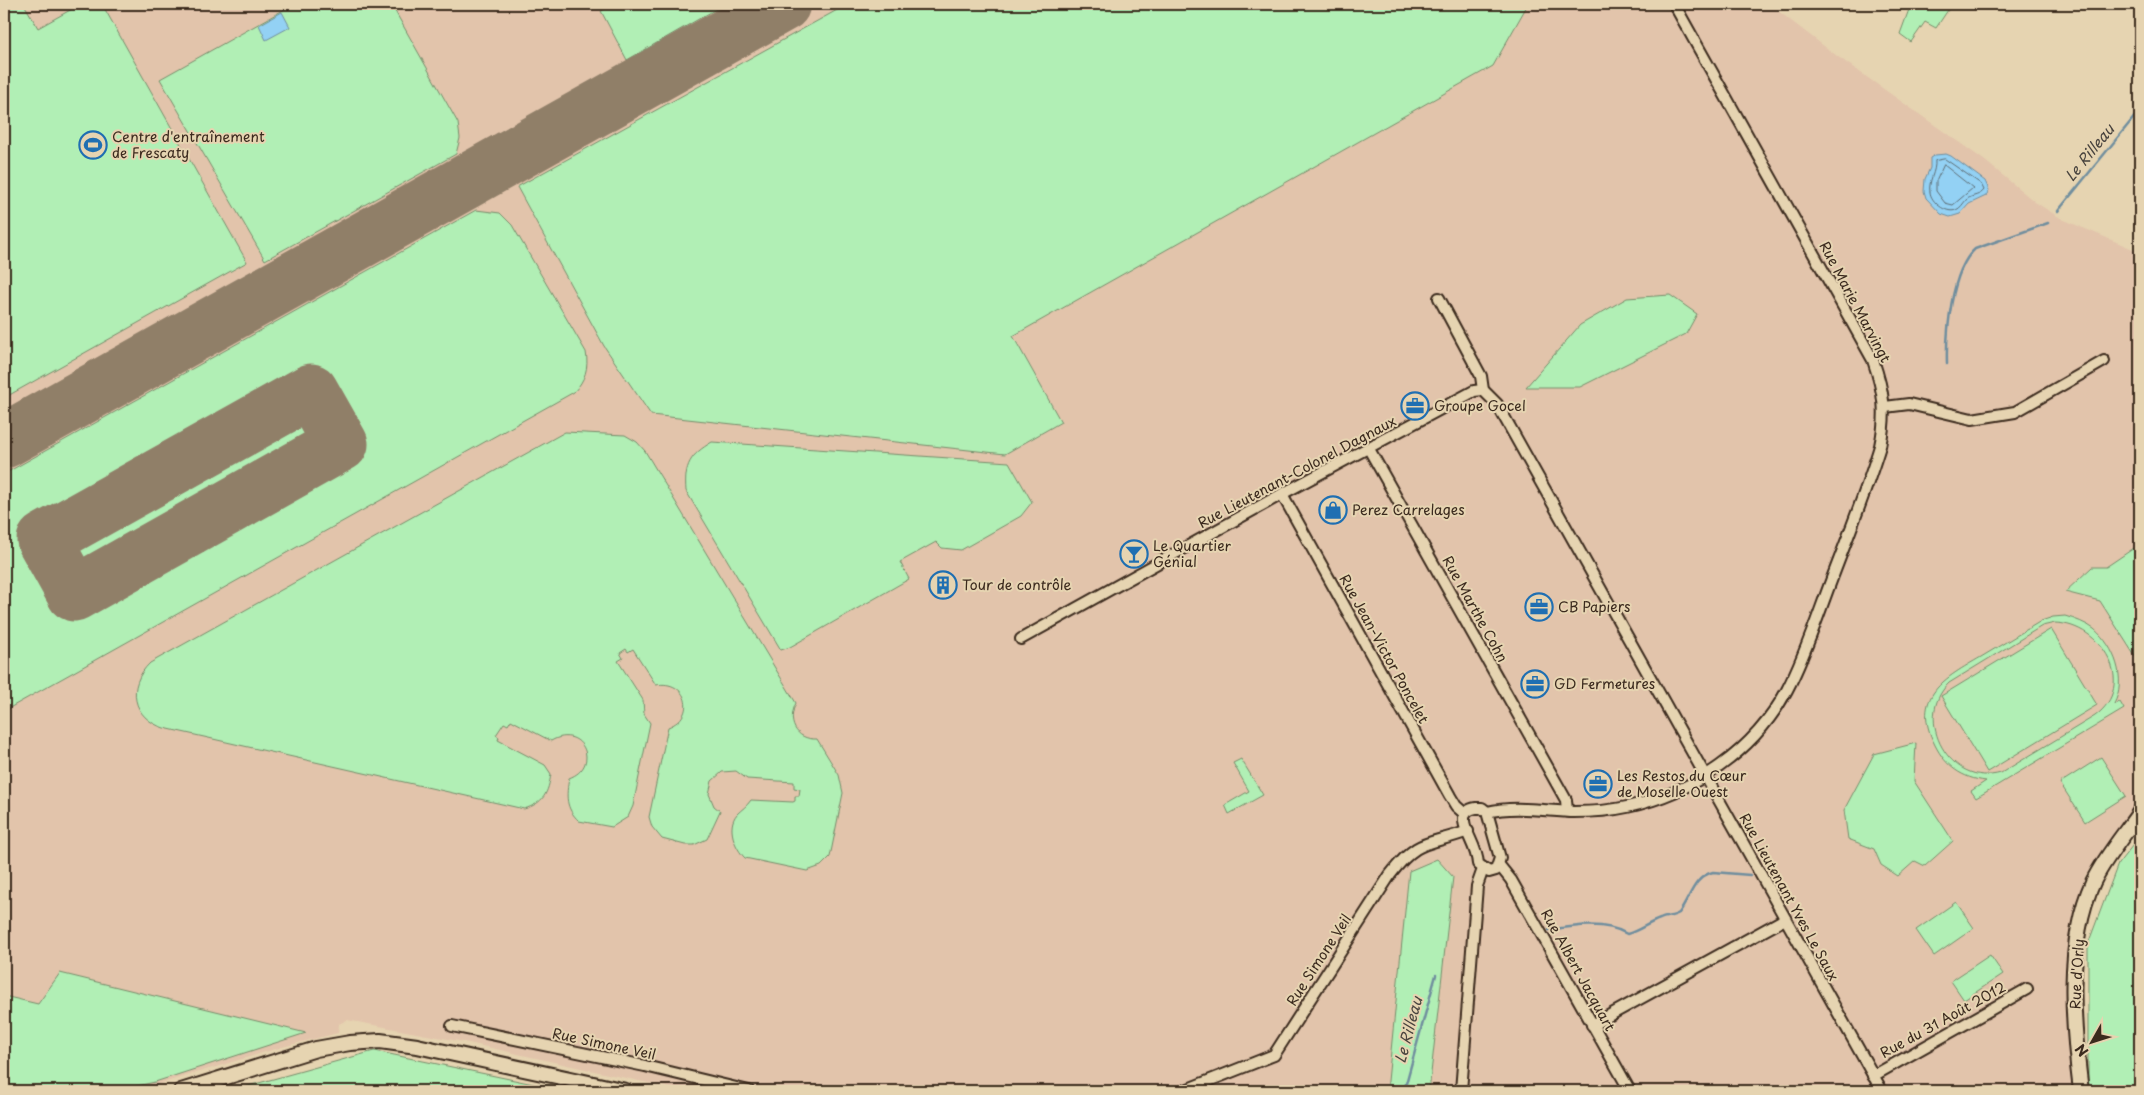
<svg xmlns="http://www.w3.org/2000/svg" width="2144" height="1095" font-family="'Playpen Sans',sans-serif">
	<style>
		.built { fill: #e2c4ab }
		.green { fill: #b1efb5; stroke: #768c6a; fill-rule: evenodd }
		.water { fill: #93d1f4; stroke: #708e9e }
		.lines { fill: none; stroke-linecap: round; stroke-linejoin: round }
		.shore { stroke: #5e6d74; stroke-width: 1 }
		.stream { stroke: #708e9e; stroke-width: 2.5 }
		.runway { stroke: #907f68; stroke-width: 55 }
		.street-casing { stroke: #3b2a1e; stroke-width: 14 }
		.secondary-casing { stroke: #3b2a1e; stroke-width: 18 }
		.street { stroke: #e6d4b1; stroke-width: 10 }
		.secondary { stroke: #e6d4b1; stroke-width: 14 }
		.labels { text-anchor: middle; stroke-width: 4; stroke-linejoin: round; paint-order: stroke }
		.poi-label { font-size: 14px; fill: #3b2a1e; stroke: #e6d4b1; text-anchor: start }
		.street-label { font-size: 14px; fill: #3b2a1e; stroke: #e6d4b1 }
		.water-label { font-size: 15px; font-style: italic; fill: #48433e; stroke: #e6d4b1 }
	</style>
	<rect width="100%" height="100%" fill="#e6d4b1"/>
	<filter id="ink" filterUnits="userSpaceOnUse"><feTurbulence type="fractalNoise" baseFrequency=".02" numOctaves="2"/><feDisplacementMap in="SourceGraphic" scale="10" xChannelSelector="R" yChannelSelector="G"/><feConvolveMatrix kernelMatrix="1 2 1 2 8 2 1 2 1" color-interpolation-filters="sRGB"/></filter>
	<g filter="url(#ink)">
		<polygon class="built" points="4,4 1769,4 1837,56 1984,160 2035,202 2062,219 2140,252 2140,799 2085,876 2077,912 2072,1038 2074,1091 684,1091 464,1042 347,1020 339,1024 338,1033 282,1047 136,1091 19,1091 4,1089"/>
		<g class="green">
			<polygon points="4,4 24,4 38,28 81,4 102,4 247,262 4,398"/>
			<polygon points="294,4 391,4 458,123 460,138 456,154 265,260 160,79"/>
			<polygon points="615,4 725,4 627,60 601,11"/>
			<polygon points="848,4 1528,4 1493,66 1013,336 1061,422 1005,454 651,415 604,346 517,187"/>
			<polygon points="1911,4 1952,4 1936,28 1925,22 1911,42 1900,34"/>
			<path d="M 476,210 L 500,213 L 512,225 L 586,352 C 589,368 585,380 574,392 L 4,711 L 4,633 L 6,629 L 4,628 L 4,474 Z"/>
			<polygon points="1670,295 1697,314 1686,334 1580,387 1526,387 1580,325 1627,298"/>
			<path d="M 565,432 L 625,435 L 637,442 L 645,451 L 796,703 C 787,721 795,740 817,739 L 839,775 L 843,793 L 830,857 L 821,866 L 807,871 L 745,858 C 735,848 726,827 737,814 C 742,809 747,806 751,800 L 793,802 L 795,801 L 795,796 L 799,796 L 800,789 L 794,788 L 794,782 L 747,779 L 736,771 L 722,772 L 712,781 L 709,794 L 714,806 L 720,811 L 707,839 L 694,845 L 685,845 L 662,839 L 652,827 L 649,817 L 668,727 C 698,716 687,679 656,685 L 633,649 L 628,652 L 626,649 L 620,653 L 623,658 L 618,661 L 643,700 L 644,714 L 650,723 L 633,806 L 628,817 L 612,827 L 579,821 C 565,808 566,796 569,778 C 602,766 582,723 551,741 L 511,720 L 508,725 L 504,723 L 496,735 L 499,737 L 498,740 L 545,765 L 551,774 C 548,793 544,803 524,809 L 164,728 C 132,718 126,686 150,663 Z"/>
			<path d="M 712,442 L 1009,462 L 1032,502 L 1021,516 L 961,550 L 942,548 L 936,542 L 900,562 L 909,579 L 790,647 L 781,650 L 686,491 C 684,465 690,455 712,442 Z"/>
			<polygon points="2140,544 2140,664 2100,601 2065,592 2092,567 2106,567"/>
			<path d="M 2065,616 C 2075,619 2086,623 2094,629 C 2115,647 2127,679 2114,704 L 2120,702 L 2124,709 L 1976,798 L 1971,791 L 1986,781 C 1962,778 1946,767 1935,745 C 1910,696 1945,678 1981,657 C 2001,645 2021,633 2041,621 L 2053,617 ZM 2055,623 C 2102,624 2138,685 2095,716 L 2001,773 C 1950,788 1912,719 1949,683 L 2042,626 Z"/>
			<polygon points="2051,629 2097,705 1987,772 1941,696"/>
			<polygon points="1916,743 1914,781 1953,841 1925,866 1915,861 1898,876 1881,865 1874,849 1848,839 1844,810 1874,754"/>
			<polygon points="2101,757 2126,796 2085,822 2060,783"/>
			<polygon points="1241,759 1263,795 1229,814 1225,805 1249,791 1233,763"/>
			<polygon points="2140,836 2140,1091 2088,1091 2088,944 2118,864"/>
			<polygon points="1437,859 1453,877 1429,1091 1387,1091 1409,871"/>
			<polygon points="1956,902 1974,928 1934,956 1916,930"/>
			<polygon points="1990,955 2003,974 1964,1000 1951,981"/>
			<polygon points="60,973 306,1033 155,1082 114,1091 4,1090 4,996 38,1004"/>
			<polygon points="374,1051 375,1051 567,1091 230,1091"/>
		</g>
		<g class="water">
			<polygon points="282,12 290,27 266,40 259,25"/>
			<polygon points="1946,154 1951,156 1985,181 1989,190 1986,196 1969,204 1960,214 1950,217 1941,214 1926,198 1924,191 1925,179 1930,168 1930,158 1935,155"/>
		</g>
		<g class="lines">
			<g class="shore">
				<path d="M 1945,159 L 1981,184 L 1984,190 C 1980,196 1973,195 1967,199 C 1963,203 1961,208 1956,210 C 1946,214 1931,202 1930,192 C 1928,181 1936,172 1935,161 Z"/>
				<polygon points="1944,165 1973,188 1953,205 1945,203 1936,191 1936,182"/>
			</g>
			<g class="stream">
				<polyline points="2058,211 2140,110"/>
				<path d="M 1947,364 C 1946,333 1951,270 1975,249 L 2048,223"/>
				<path d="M 1549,930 C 1574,926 1605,921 1627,934 C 1639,931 1648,923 1660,919 C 1666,916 1673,917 1679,913 C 1690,899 1693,877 1713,872 L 1750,875"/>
				<polyline points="1404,1091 1436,975"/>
			</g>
			<g class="runway">
				<polygon points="311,391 341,444 74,594 44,540"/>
				<polyline points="4,441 783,4"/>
			</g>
			<g class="street-casing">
				<g id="street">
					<polyline points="1439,298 1481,376 1483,390 1497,404 1882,1091"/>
					<polyline points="1885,407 1909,404 1972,419 2015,412 2104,361"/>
					<polyline points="1369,449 1566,800 1567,811"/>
					<polyline points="1282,494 1450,796 1456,806 1465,814"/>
					<polyline points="1021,639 1282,494 1474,391 1483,390"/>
					<path d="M 1476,808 L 1482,808 L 1487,812 L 1500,858 L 1496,870 L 1489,872 L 1478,864 C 1477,847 1465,833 1464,821 C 1463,813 1469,809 1476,808 Z"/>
					<path d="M 1487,812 C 1515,805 1545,811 1574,812 C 1591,812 1609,811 1627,807 C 1693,793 1755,751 1787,690 C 1805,656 1817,618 1831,581 C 1848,536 1866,492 1880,446 C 1887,413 1884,392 1873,360 L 1674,4"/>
					<polyline points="1499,865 1511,880 1630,1091"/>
					<polyline points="1592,1025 1785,919"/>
					<polyline points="452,1026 645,1066 749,1091"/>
					<polyline points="1873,1076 2027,989"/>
					<path d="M 1183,1091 L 1274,1055 L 1390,875 C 1419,837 1428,846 1468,831"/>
					<polyline points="1461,1091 1477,886 1483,869"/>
				</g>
			</g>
			<g class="secondary-casing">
				<g id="secondary">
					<polyline points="181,1091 316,1049 350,1043 380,1041 417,1046 626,1091"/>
					<path d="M 2081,1091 C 2073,1027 2065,943 2093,882 C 2105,857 2124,835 2140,812"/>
				</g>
			</g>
			<use href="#street" class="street"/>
			<use href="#secondary" class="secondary"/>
		</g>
	</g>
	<defs>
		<g id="stadium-ring" transform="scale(1.4375)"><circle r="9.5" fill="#e6d4b1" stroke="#1f6fb2" stroke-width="1.5"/><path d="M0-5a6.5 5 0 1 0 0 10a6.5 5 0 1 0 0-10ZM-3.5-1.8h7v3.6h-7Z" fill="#1f6fb2"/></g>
		<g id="office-ring" transform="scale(1.4375)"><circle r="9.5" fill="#e6d4b1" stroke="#1f6fb2" stroke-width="1.5"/><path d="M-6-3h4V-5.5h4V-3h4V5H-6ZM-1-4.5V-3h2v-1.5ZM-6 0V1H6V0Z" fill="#1f6fb2"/></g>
		<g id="shop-ring" transform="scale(1.4375)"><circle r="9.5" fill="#e6d4b1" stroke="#1f6fb2" stroke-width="1.5"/><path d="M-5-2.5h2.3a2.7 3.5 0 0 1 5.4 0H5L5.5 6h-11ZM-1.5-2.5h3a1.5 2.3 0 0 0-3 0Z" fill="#1f6fb2"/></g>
		<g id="bar-ring" transform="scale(1.4375)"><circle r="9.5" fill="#e6d4b1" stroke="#1f6fb2" stroke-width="1.5"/><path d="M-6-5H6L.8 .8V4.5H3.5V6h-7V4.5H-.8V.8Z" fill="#1f6fb2"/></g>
		<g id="building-ring" transform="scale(1.4375)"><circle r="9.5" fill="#e6d4b1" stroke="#1f6fb2" stroke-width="1.5"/><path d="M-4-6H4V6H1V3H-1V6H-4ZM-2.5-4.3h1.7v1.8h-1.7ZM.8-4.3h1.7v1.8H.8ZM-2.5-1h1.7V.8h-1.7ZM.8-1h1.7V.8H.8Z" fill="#1f6fb2"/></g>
	</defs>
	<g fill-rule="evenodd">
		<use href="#stadium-ring" x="93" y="145"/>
		<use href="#office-ring" x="1415" y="406"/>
		<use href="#shop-ring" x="1333" y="510"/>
		<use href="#bar-ring" x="1134" y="554"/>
		<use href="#building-ring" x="943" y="585"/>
		<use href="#office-ring" x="1539" y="607"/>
		<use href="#office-ring" x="1535" y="684"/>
		<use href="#office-ring" x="1598" y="784"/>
	</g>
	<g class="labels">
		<g class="poi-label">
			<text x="112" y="142">Centre d'entraînement<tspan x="112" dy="16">de Frescaty</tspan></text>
			<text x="1434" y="411">Groupe Gocel</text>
			<text x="1352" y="515">Perez Carrelages</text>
			<text x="1153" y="551">Le Quartier<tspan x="1153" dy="16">Génial</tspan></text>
			<text x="962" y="590">Tour de contrôle</text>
			<text x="1558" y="612">CB Papiers</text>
			<text x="1554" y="689">GD Fermetures</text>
			<text x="1617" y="781">Les Restos du Cœur<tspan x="1617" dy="16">de Moselle Ouest</tspan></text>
		</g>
		<g class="street-label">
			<text transform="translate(1855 302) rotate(62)" y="5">Rue Marie Marvingt</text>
			<text transform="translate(1297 472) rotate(-28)" y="5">Rue Lieutenant-Colonel Dagnaux</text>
			<text transform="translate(1475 609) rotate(61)" y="5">Rue Marthe Cohn</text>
			<text transform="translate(1384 649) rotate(61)" y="5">Rue Jean-Victor Poncelet</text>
			<text transform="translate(1789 897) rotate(61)" y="5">Rue Lieutenant Yves Le Saux</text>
			<text transform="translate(1319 960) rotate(-57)" y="5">Rue Simone Veil</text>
			<text transform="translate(1578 970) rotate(61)" y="5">Rue Albert Jacquart</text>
			<text transform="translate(2077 974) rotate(-87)" y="5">Rue d'Orly</text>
			<text transform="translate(1943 1020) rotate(-29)" y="5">Rue du 31 Août 2012</text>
			<text transform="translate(604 1044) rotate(12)" y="5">Rue Simone Veil</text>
		</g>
		<g class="water-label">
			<text transform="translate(2090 153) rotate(-51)" y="5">Le Rilleau</text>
			<text transform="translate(1409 1030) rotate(-75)" y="5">Le Rilleau</text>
		</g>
	</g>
	<rect width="2144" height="1095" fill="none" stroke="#e6d4b1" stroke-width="20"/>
	<rect x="10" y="10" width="2124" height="1075" fill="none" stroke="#3b2a1e" stroke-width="2" filter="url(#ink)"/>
	<g transform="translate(2092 1042) rotate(231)" stroke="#e6d4b1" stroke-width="4" paint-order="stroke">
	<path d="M0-4L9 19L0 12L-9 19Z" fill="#3b2a1e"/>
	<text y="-8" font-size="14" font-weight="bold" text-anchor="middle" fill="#3b2a1e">N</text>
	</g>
</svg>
